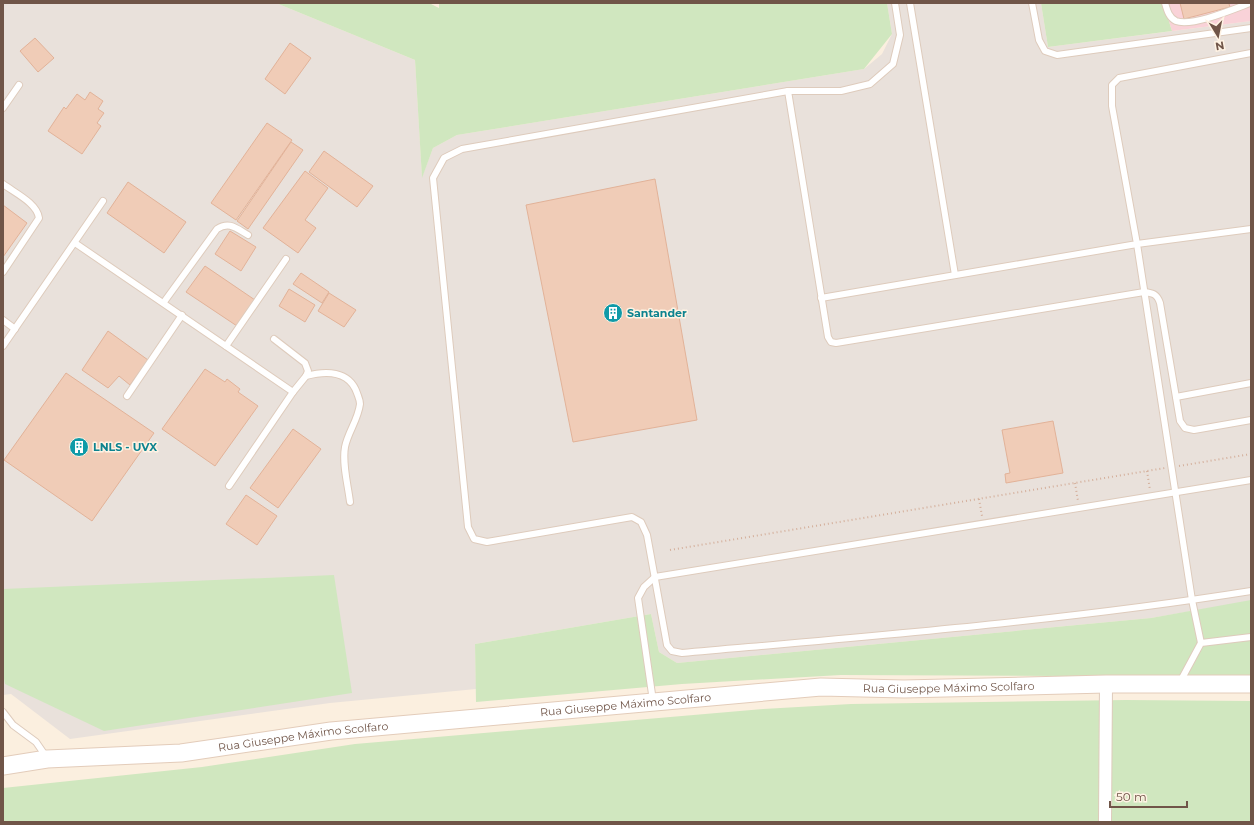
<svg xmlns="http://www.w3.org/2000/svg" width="1254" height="825" font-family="Montserrat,sans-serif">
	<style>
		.industrial { fill: #e9e1db }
		.medical { fill: #f9d2d8 }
		.green { fill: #d0e7bf }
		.building { fill: #f0ccb7; stroke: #e2b298 }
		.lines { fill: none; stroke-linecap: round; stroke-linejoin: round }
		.lane-casing { stroke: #decbbc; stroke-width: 8 }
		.street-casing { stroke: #decbbc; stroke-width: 14 }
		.secondary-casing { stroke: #e3ccba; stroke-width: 19 }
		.path { stroke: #d4af9b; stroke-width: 2; stroke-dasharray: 1 3; stroke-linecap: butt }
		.lane { stroke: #fff; stroke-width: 6 }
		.street { stroke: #fff; stroke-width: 12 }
		.secondary { stroke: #fff; stroke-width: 17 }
		.labels { text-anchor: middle; stroke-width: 3; stroke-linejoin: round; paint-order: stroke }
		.culture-label { font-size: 11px; font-weight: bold; fill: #0d838f; stroke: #fff3e4; text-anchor: start }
		.street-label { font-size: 11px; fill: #705548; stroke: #fff3e4 }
	</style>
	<rect width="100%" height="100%" fill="#fbefdf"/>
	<polygon class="industrial" points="3,3 276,3 415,60 422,177 433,148 457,135 864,69 882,54 892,34 887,3 1041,3 1048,47 1251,21 1251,601 1151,618 677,663 659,652 651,614 475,644 476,689 330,703 70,739 11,694 3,695"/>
	<polygon class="medical" points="1163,3 1251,3 1251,21 1172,31"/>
	<g class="green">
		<polygon points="276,3 429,3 439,8 439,3 887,3 892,34 864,69 457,135 433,148 422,178 415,60"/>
		<polygon points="1041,3 1163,3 1172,31 1048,47"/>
		<polygon points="334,575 352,693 104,731 5,684 3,673 3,589"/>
		<polygon points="1251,600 1251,677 841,675 682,684 476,702 475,644 651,614 659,652 677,663 1151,618"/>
		<polygon points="1126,700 1251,701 1251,822 3,822 3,788 202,767 355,744 763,709 851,704"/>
	</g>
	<g class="building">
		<polygon points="1180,3 1231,3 1229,4 1230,7 1184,19"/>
		<polygon points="35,38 54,58 38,72 20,51"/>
		<polygon points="290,43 311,58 285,94 265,79"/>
		<polygon points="90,92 103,101 98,109 104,113 97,123 101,126 82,154 48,131 64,107 66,109 77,94 85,100"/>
		<polygon points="267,123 292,140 236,220 211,203"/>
		<polygon points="291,142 303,150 248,229 237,221"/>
		<polygon points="324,151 373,186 357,207 309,172"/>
		<polygon points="305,171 328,188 305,220 316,228 298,253 263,228"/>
		<polygon points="655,179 697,420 573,442 526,205"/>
		<polygon points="128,182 186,222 164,253 107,213"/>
		<polygon points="3,205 27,223 3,257"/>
		<polygon points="230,231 256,247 241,271 215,254"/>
		<polygon points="205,266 255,300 237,326 186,292"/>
		<polygon points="301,273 329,292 322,303 293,284"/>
		<polygon points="289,289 315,305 305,322 279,306"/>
		<polygon points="329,293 356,310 344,327 318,311"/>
		<polygon points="108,331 148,360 130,385 119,376 108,388 82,370"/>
		<polygon points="205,369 225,382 227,379 240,389 238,392 258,406 215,466 162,429"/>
		<polygon points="66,373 154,433 92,521 4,460"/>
		<polygon points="1053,421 1063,473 1006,483 1005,474 1010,473 1002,430"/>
		<polygon points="293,429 321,449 278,508 250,488"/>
		<polygon points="246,495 277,516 257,545 226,524"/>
	</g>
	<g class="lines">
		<g class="lane-casing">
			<g id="lane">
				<path d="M 895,3 L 900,35 L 893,64 L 870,84 L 841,91 L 788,91 L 462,149 L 444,158 L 433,178 L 468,527 L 474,539 L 487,542 L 632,517 L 641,522 L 647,535 L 667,645 L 672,651 L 682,653 C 872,636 1062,621 1251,591"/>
				<polyline points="910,3 955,275"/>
				<polyline points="1032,3 1039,40 1045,51 1057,55 1251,28"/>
				<path d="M 1165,3 C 1167,10 1169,18 1176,21 C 1192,27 1234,9 1250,3"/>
				<path d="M 788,91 L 828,337 L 831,342 L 836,343 L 1144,292 C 1153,293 1157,294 1160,303 L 1180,421 L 1185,428 L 1194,430 L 1251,420"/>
				<polyline points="3,108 19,85"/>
				<path d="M 3,184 C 15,193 37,203 39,218 L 3,272"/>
				<path d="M 75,243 L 293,392 L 306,376 C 325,371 349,370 357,393 C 358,396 360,400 360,404 C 358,420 348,432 345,447 C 342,464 348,485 350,502"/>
				<polyline points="821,298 1137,244 1112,106 1112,85 1119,78 1251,53"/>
				<path d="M 164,302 L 217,229 C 229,221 236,228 248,235"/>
				<polyline points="3,320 15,329"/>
				<polyline points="274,339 305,363 308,371 306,376"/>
				<polyline points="3,346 103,201"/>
				<polyline points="226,346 286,259"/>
				<polyline points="127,396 182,315"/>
				<polyline points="1176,397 1251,383"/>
				<polyline points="229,486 293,392"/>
				<polyline points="1201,643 1192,600 1137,244 1251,229"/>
				<polyline points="1180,682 1201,643 1251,637"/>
				<polyline points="653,701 638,598 644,587 655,577 1251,480"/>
				<polyline points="3,712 13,725 36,742 47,758"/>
			</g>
		</g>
		<g class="street-casing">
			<polyline id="street" points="1105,822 1106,684"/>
		</g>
		<g class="secondary-casing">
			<g id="secondary">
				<path id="s1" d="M 3,766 L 47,759 L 181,753 L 331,731 L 821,687 L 904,689 L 1106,684 L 1251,684"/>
			</g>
		</g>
		<g class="path">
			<polyline points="1179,466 1251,454"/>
			<polyline points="1147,471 1150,490"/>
			<polyline points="1075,483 1078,501"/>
			<polyline points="979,499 982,516"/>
			<polyline points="670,550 1165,468"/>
		</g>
		<use href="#lane" class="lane"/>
		<use href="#street" class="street"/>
		<use href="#secondary" class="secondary"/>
	</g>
	<defs>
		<g id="building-disc" transform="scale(1)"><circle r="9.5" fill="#0f9aa8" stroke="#fff3e4"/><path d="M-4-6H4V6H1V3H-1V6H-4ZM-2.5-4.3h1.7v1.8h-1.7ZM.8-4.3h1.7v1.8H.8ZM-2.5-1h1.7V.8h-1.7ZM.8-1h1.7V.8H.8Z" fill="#fff"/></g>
	</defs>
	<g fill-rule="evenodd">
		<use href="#building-disc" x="613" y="313"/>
		<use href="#building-disc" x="79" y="447"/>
	</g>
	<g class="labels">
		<g class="culture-label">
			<text x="627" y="317">Santander</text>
			<text x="93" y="451">LNLS - UVX</text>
		</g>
		<g class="street-label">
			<text dy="4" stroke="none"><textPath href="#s1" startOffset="950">Rua Giuseppe Máximo Scolfaro</textPath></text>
			<text dy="4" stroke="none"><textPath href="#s1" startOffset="626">Rua Giuseppe Máximo Scolfaro</textPath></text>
			<text dy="4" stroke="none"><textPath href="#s1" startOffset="302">Rua Giuseppe Máximo Scolfaro</textPath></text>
		</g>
	</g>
	<rect width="1254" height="825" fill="none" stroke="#705548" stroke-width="8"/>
	<g transform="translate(1218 36) rotate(170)" stroke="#fff3e4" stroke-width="3" paint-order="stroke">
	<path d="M0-3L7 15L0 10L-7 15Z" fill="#705548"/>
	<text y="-6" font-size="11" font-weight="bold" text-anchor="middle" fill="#705548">N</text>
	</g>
	<path d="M1110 801v6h77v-6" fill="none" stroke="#705548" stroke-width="2"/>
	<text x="1116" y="801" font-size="12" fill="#705548" stroke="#fff3e4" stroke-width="3" paint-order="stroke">50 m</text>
</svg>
